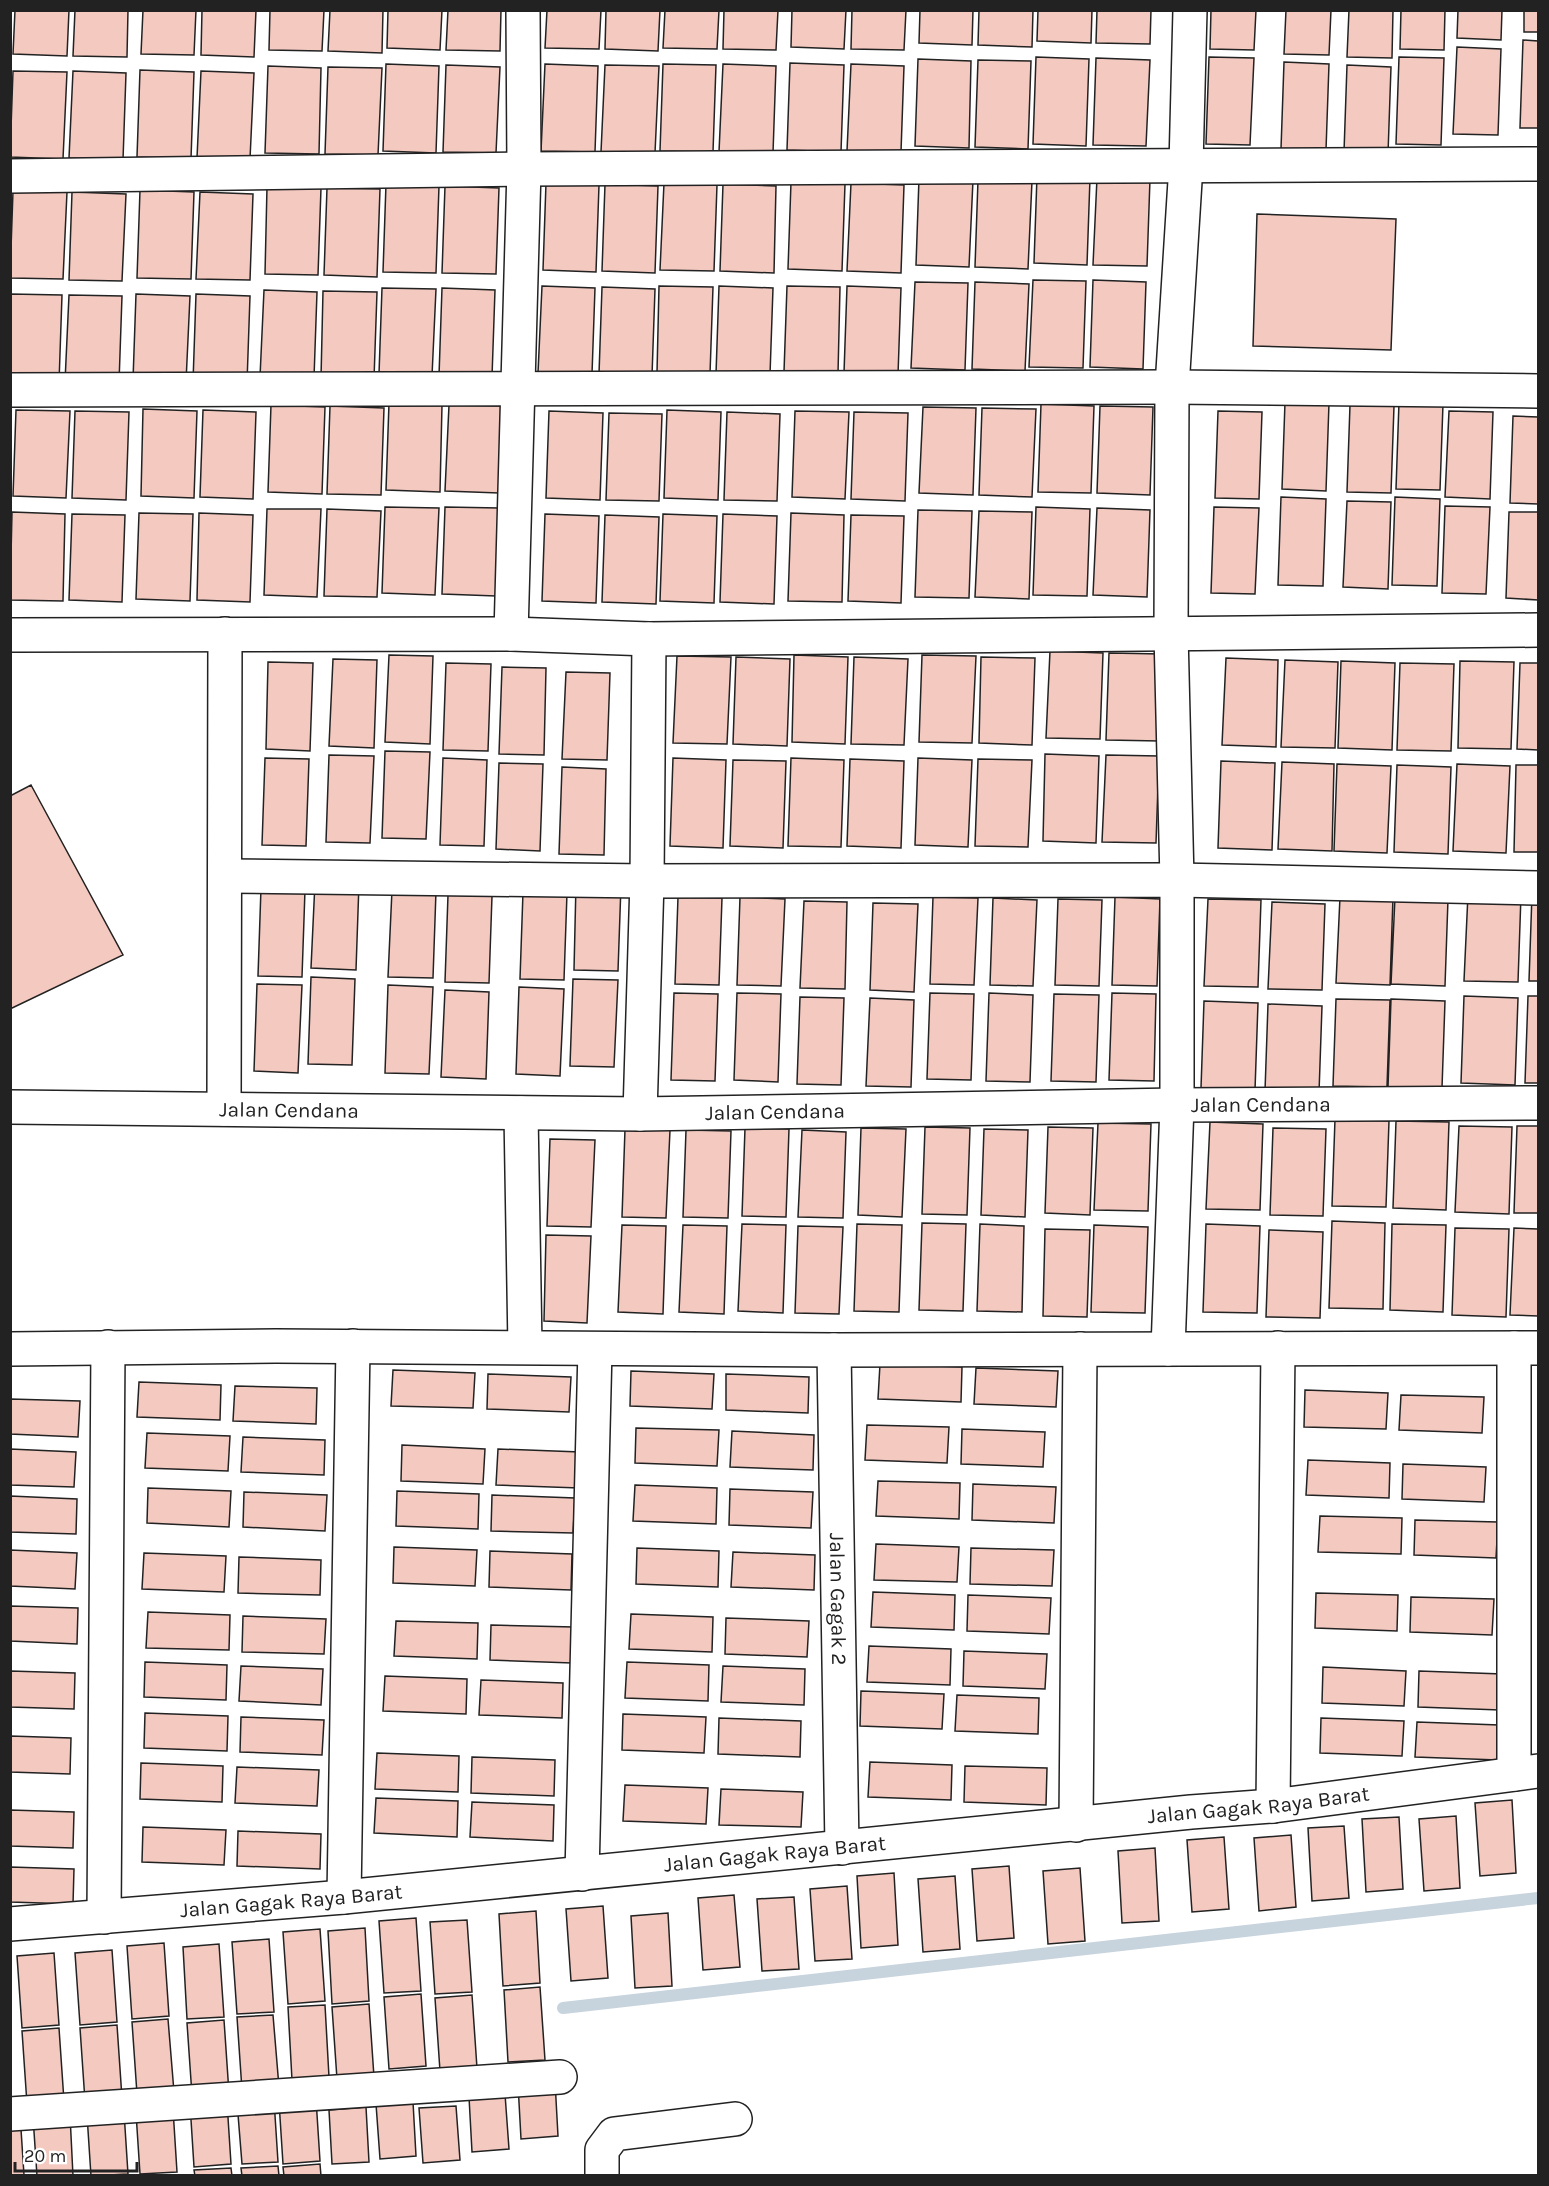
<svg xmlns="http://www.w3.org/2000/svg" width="1549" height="2186" viewBox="0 0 1549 2186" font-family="Karla,sans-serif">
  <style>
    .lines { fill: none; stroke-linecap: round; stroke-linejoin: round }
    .stream { stroke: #c7d3dd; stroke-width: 12 }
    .building { fill: #f3c9c0; stroke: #222; stroke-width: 1.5 }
    .street-casing { stroke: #222; stroke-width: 36 }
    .street { stroke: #fff; stroke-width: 33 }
    .labels { text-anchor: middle; stroke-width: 4.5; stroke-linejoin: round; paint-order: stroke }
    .street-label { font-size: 21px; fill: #222; stroke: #fff }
  </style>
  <rect width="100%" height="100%" fill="#fff"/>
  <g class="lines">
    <path class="stream" d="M563,2008L1538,1898"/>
  </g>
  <path class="building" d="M15,10H69L67,56L13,54Z
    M75,10H128L127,57L73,56Z
    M143,10H196L194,55L141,54Z
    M202,10H256L254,57L201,55Z
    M270,10H324L322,51L269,50Z
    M330,10H383L382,53L328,51Z
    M388,10H442L440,50L387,48Z
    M448,10H501L500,51L446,50Z
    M547,10H601L599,49L545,48Z
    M606,10H660L658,51L605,49Z
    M665,10H719L717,49L663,48Z
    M724,10H778L776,50L723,49Z
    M792,10H846L844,49L791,47Z
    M852,10H906L904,50L851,49Z
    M920,10H973L972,45L919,43Z
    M979,10H1033L1032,47L978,45Z
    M1038,10H1092L1091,43L1037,41Z
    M1097,10H1151L1150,44L1096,43Z
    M1211,10H1256L1254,50L1210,49Z
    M1286,10H1331L1329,55L1284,54Z
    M1349,10H1393L1392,58L1347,57Z
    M1401,10H1445L1444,50L1400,49Z
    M1458,10H1502L1501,40L1457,38Z
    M1524,10H1538V32H1524Z
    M1523,40L1538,41V128H1520Z
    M1457,47L1501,49L1498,135L1453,134Z
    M1036,57L1089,59L1086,146L1033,144Z
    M1209,57L1254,58L1250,145L1206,144Z
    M1399,57L1444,58L1441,145L1396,144Z
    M1096,58L1150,60L1146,146L1093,145Z
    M918,59L971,61L969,148L915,146Z
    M978,60L1031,61L1028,149L975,147Z
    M1284,62L1329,64L1326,150L1281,149Z
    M790,63L844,65L841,152L787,150Z
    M386,64L439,66L436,153L383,151Z
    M545,64L598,66L595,152L541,151Z
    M663,64L716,65L713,152L660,151Z
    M723,64L776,66L773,153L719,152Z
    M851,64L904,66L901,152L847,151Z
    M446,65L500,67L496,153L443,152Z
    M605,65L659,66L655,153L601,152Z
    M1347,65L1391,67L1388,154L1344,152Z
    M268,66L321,68L319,154L265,153Z
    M328,67L382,68L378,155L325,154Z
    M140,70L194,72L191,159L137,157Z
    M13,71L67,72L63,159L10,157Z
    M73,71L126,73L123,160L69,158Z
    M201,71L254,73L250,159L197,158Z
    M1037,176L1090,178L1087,265L1034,263Z
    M919,178L973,180L969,267L916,265Z
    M1097,178L1150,179L1147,266L1093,265Z
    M978,180L1032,181L1028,269L975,267Z
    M791,182L845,184L842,271L788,269Z
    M546,183L599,185L596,272L543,270Z
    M664,183L717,185L714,271L660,270Z
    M851,183L904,185L901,273L847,271Z
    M386,184L439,186L436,273L383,272Z
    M605,184L658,186L655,273L602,271Z
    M723,184L776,186L774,273L720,271Z
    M445,186L499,188L496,274L442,273Z
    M267,187L321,188L318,275L265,274Z
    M327,188L380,189L377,277L324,275Z
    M140,190L194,192L191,279L137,278Z
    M13,191L67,192L63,279L10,278Z
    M72,192L126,194L122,281L69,280Z
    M200,192L253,194L250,280L196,279Z
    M1257,214L1396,219L1391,350L1253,346Z
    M1033,280L1086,281L1083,368L1029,367Z
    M1093,280L1146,282L1143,369L1090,367Z
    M915,282L968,283L965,370L911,368Z
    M975,282L1029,284L1025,371L972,369Z
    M542,286L595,288L592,374L538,373Z
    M659,286L713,287L710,374L657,373Z
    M719,286L773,288L770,375L716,374Z
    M787,286L840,287L838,374L784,372Z
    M847,286L901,288L898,375L844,373Z
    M602,287L655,289L652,376L599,374Z
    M382,288L436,289L432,376L379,374Z
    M442,288L495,290L492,377L439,376Z
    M264,290L317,292L314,378L260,377Z
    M323,291L377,292L374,379L321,378Z
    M10,294L62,295L59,383L10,381Z
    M136,294L190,296L186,382L133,380Z
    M196,294L250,296L247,383L193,382Z
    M69,295L122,296L119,383L65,382Z
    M1285,402L1329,403L1326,491L1282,489Z
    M1399,402L1443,404L1440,490L1396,489Z
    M389,403L442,405L440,492L386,490Z
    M1041,404L1094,406L1091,493L1038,492Z
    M271,405L325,407L322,494L268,492Z
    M449,405L502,406L499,493L445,491Z
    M1350,405L1394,406L1391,493L1347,492Z
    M330,406L384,408L381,495L327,494Z
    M1100,406L1153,407L1150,495L1097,493Z
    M923,407L976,408L973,495L919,493Z
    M982,408L1036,409L1032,497L979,495Z
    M143,409L197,411L194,498L141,496Z
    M16,410L70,411L66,498L13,496Z
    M203,410L256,412L253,499L200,497Z
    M667,410L721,412L718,500L664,498Z
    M75,411L129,412L126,500L72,498Z
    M549,411L603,413L600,500L546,498Z
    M795,411L849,412L845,499L792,497Z
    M1218,411L1262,412L1259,499L1215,498Z
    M1449,411L1493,412L1490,499L1445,497Z
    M727,412L780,414L777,501L724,500Z
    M854,412L908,413L905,501L851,499Z
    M609,413L662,414L659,501L606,500Z
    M1513,416L1538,417V504L1510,503Z
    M1281,497L1326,499L1323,586L1278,585Z
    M1395,497L1440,499L1437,586L1392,585Z
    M1347,501L1391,502L1388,589L1343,587Z
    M1445,506L1490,507L1486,594L1442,593Z
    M385,507L439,508L435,595L382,593Z
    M445,507L499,508L496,596L442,594Z
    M1036,507L1090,509L1087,596L1033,595Z
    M1214,507L1259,508L1255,594L1211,593Z
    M1097,508L1150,510L1147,597L1093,595Z
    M267,509H321L317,597L264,595Z
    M327,509L381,511L377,597L324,596Z
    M918,510L972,511L969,598L915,597Z
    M979,511L1032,512L1029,599L975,597Z
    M12,512L65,514L63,601L10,600Z
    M1509,512H1538V600L1506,598Z
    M139,513L193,514L190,601L136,599Z
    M199,513L253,515L250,602L197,600Z
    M791,513L844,515L842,602L788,601Z
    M72,514L125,515L122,602L69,600Z
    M545,514L599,516L596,603L542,601Z
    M663,514L717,516L714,603L660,601Z
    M723,514L777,516L774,604L720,602Z
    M605,515L659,517L656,604L602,602Z
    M851,515L904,516L901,603L848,601Z
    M1050,651L1103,653L1100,739L1046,738Z
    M1109,653L1162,654L1160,741L1106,740Z
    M389,655L433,656L430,744L385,742Z
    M794,655L848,657L845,744L792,742Z
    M922,655L976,656L972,743L919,742Z
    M677,656L731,657L727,744L673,743Z
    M736,657L790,659L787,746L733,744Z
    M854,657L908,659L904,745L851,744Z
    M981,657L1035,658L1032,745L979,743Z
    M1226,658L1278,660L1276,747L1222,745Z
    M333,659L377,660L374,748L329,746Z
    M1285,660L1338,662L1335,748L1281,747Z
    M1341,661L1395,663L1392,750L1338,748Z
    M1460,661L1514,662L1511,749L1458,748Z
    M268,662L313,663L310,751L266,749Z
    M446,663L491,664L488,751L443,750Z
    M1400,663L1454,664L1451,751L1397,750Z
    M1520,663H1538V750L1517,749Z
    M502,667L546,668L544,755L499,754Z
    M566,672L610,673L607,760L562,759Z
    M385,751L430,752L426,839L382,838Z
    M1045,754L1099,756L1096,843L1043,841Z
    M329,755L374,756L370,843L326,842Z
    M1106,755L1159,756L1156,843L1102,842Z
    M265,758L309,759L306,846L262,845Z
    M443,758L487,760L484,846L440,845Z
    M673,758L726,760L723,848L670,846Z
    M791,758L844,760L841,847L788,846Z
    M918,758L972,760L968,847L915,845Z
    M850,759L904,761L901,848L847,846Z
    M978,759L1032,760L1028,847L975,846Z
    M733,760L786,761L783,848L730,846Z
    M1221,761L1275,763L1272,850L1218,848Z
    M1282,762L1334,764L1332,851L1278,849Z
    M499,763L543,764L540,851L496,849Z
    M1337,764L1391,766L1387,853L1334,851Z
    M1457,764L1510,766L1506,853L1453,851Z
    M1397,765L1451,767L1448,854L1394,852Z
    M1516,765H1538V852H1514Z
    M562,767L606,769L604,855L559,854Z
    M31,785L123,955L10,1009V796Z
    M315,882L359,883L356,970L311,968Z
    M576,884L621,885L618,971L574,970Z
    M261,888L305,890L302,977L258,976Z
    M392,890L436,891L433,978L388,977Z
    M523,892L567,893L564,980L520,979Z
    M1468,894L1521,895L1518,982L1464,981Z
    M1532,894H1538V981H1529Z
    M448,895L492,896L489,983L445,982Z
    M678,897L722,898L719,985L675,984Z
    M740,897L785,899L781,986L737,985Z
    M933,897L978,898L974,985L930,984Z
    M1115,897L1160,899L1157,986L1112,985Z
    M1340,897H1393L1390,985L1336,983Z
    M1395,897L1448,899L1445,986L1391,984Z
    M993,898L1037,900L1033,986L990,985Z
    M1058,899L1102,900L1099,986L1055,985Z
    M1208,899L1261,900L1258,987L1204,986Z
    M804,901L847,902L845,989L800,988Z
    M1272,902L1325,904L1322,990L1268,989Z
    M873,903L918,904L914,992L870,990Z
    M311,977L355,979L352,1065L308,1064Z
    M573,979L618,980L614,1067L570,1066Z
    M257,984L302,985L298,1073L254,1071Z
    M388,985L433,987L429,1074L385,1073Z
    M519,987L564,989L560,1076L516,1074Z
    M445,990L489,992L486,1079L441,1077Z
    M674,993L718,994L715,1081L671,1080Z
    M737,993L781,994L778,1082L734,1080Z
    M930,993L974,994L971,1080L927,1079Z
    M989,993L1033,995L1030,1082L986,1081Z
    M1112,993L1156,994L1154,1081L1109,1080Z
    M1054,994L1099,995L1096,1082L1051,1081Z
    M1464,996L1518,998L1515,1085L1461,1083Z
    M1528,996H1538V1083H1525Z
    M800,997L844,998L841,1085L797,1084Z
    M870,998L914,1000L911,1087L866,1086Z
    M1336,999L1390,1000L1387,1087L1333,1086Z
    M1391,999L1445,1001L1442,1088L1388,1087Z
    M1204,1001L1258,1003L1255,1090L1201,1088Z
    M1268,1004L1322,1006L1319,1093L1265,1091Z
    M1335,1119L1389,1121L1386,1207L1332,1206Z
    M1396,1121L1449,1122L1446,1210L1393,1208Z
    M1210,1122L1263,1124L1260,1210L1206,1209Z
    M1098,1123L1151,1124L1148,1211L1094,1210Z
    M1459,1126L1512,1127L1509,1214L1455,1212Z
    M1517,1126H1538V1213H1514Z
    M925,1127L970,1128L967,1215L922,1214Z
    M1048,1127L1093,1128L1090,1215L1045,1213Z
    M745,1128L789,1129L786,1217L742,1216Z
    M861,1128L906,1129L902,1217L858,1215Z
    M1273,1128L1326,1129L1323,1216L1270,1215Z
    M625,1129L670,1130L666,1218L622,1217Z
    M984,1129L1028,1130L1025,1217L981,1215Z
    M686,1130L731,1131L728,1218L683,1217Z
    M802,1130L846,1132L843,1218L798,1217Z
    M550,1139L595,1140L591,1227L547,1226Z
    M1332,1221L1385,1223L1383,1309L1329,1308Z
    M922,1223L966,1224L963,1311L919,1310Z
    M742,1224L786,1225L783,1313L738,1311Z
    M857,1224L902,1225L899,1312L854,1311Z
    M980,1224L1024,1226L1022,1312L977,1311Z
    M1206,1224L1260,1226L1257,1313L1203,1312Z
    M1392,1224L1446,1225L1443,1312L1390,1310Z
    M622,1225L666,1226L663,1314L618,1312Z
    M683,1225L727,1226L724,1314L679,1312Z
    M1094,1225L1148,1227L1145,1313L1091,1312Z
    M798,1226L843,1227L839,1314L795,1313Z
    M1455,1228L1509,1229L1506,1317L1452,1315Z
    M1514,1228L1538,1229V1316L1510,1315Z
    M1045,1229L1090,1230L1087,1317L1043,1316Z
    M1269,1230L1323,1232L1320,1318L1266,1317Z
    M546,1235L591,1236L587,1323L544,1321Z
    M880,1364L962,1367L961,1402L878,1399Z
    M976,1368L1058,1371L1056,1407L974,1404Z
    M393,1370L475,1373L473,1408L391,1406Z
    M631,1371L714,1374L712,1409L630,1406Z
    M488,1374L571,1377L569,1412L487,1409Z
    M726,1374L809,1377L808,1413L726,1410Z
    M139,1382L221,1385L220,1420L137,1417Z
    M235,1386L317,1388L316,1424L233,1421Z
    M1305,1390L1388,1393L1386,1429L1304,1427Z
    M1401,1395L1484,1397L1482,1433L1399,1430Z
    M10,1399L80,1401L78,1437L10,1434Z
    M867,1425L949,1427L947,1463L865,1460Z
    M636,1428L719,1430L717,1466L635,1463Z
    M962,1429L1045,1432L1043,1467L961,1464Z
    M732,1431L814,1435L813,1470L730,1467Z
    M147,1433L230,1436L228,1471L145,1468Z
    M243,1437L325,1440L324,1475L241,1472Z
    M402,1445L485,1449L483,1484L401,1481Z
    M10,1449L76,1452L74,1487L10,1485Z
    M498,1449L580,1452L579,1488L496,1485Z
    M1308,1460L1390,1463L1389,1498L1306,1495Z
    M1403,1464L1486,1467L1484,1502L1402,1499Z
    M878,1481L960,1483L959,1519L876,1516Z
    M973,1484L1056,1487L1054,1523L972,1520Z
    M635,1485L717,1488L716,1524L633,1521Z
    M148,1488L231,1491L229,1527L147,1523Z
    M730,1489L813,1492L811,1528L729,1525Z
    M397,1491L479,1494L478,1529L396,1526Z
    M244,1492L327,1495L325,1531L243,1527Z
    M492,1495L575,1498L573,1533L491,1531Z
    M10,1496L77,1499L76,1534L10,1532Z
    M1320,1516L1402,1518L1401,1554L1318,1552Z
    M1415,1520L1498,1522L1496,1558L1414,1555Z
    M876,1544L959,1547L957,1582L874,1580Z
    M394,1547L477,1550L475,1586L393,1583Z
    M637,1548L719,1551L718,1587L636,1584Z
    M971,1548L1054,1550L1052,1586L970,1584Z
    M10,1550L77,1553L75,1589L10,1586Z
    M490,1551L572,1554L571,1590L489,1587Z
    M733,1552L815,1555L814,1590L731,1587Z
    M144,1553L226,1556L224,1592L142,1589Z
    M239,1557L321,1560L320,1595L238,1593Z
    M873,1592L955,1595L954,1630L871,1627Z
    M1316,1593L1398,1595L1397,1631L1315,1628Z
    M968,1595L1051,1598L1049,1634L967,1631Z
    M1411,1597L1494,1599L1492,1635L1410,1632Z
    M10,1606L78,1608L77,1644L10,1641Z
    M148,1612L230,1615L229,1650L146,1648Z
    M631,1614L713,1617L712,1652L629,1649Z
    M243,1616L326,1619L324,1654L242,1652Z
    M726,1618L809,1621L807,1657L725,1654Z
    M396,1621L478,1623L477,1659L394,1656Z
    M491,1625L574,1627L572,1663L490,1660Z
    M869,1646L951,1649L950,1685L867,1682Z
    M964,1651L1047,1654L1045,1689L963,1686Z
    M145,1662L227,1665L226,1700L144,1697Z
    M627,1662L709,1665L708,1701L625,1698Z
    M241,1666L323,1669L321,1705L239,1701Z
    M723,1666L805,1669L804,1705L721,1702Z
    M1323,1667L1406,1671L1404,1706L1322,1703Z
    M10,1671L75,1673L74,1709L10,1707Z
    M1419,1671L1502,1674L1500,1710L1418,1707Z
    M385,1676L467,1679L466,1714L383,1711Z
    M481,1680L563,1683L562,1718L479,1715Z
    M861,1691L944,1694L942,1729L860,1726Z
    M957,1695L1039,1698L1038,1734L955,1731Z
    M145,1713L228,1716L227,1751L144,1748Z
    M623,1714L706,1717L704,1753L622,1750Z
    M241,1717L324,1720L322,1755L240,1752Z
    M719,1718L801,1721L800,1757L718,1754Z
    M1321,1718L1404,1721L1402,1756L1320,1753Z
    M1417,1722L1499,1725L1498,1760L1415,1757Z
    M10,1736L71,1738L70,1774L10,1772Z
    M377,1753L459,1756L458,1792L375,1789Z
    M472,1757L555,1760L554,1796L471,1793Z
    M870,1762L952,1765L951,1800L868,1797Z
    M141,1763L223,1766L222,1802L140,1799Z
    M965,1766L1047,1768L1046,1805L964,1802Z
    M237,1767L319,1770L317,1806L235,1803Z
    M625,1785L708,1788L706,1824L623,1821Z
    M721,1789L803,1792L801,1827L719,1825Z
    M376,1798L458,1801L457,1837L374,1833Z
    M1512,1800L1516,1873L1480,1876L1475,1803Z
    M472,1802L554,1805L553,1841L470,1837Z
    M10,1810L74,1812L73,1848L10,1846Z
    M1456,1816L1460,1888L1424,1891L1419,1819Z
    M1399,1817L1403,1889L1366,1892L1362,1819Z
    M1344,1826L1349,1898L1312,1901L1308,1828Z
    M143,1827L226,1830L224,1865L142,1862Z
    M238,1831L321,1834L320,1869L237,1866Z
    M1291,1835L1296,1907L1259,1911L1254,1838Z
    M1224,1837L1229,1909L1192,1912L1187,1840Z
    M1155,1848L1159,1921L1122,1923L1118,1851Z
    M1009,1866L1014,1938L977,1941L972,1869Z
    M10,1867L74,1869L73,1904L10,1902Z
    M1080,1868L1085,1941L1048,1944L1043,1871Z
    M894,1873L898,1945L861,1948L857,1876Z
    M955,1876L960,1949L923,1952L918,1879Z
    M847,1886L852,1959L815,1961L810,1889Z
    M734,1895L740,1967L703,1970L698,1898Z
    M794,1897L799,1969L762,1971L757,1899Z
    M603,1906L608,1978L571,1981L566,1909Z
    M536,1911L540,1983L503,1986L499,1914Z
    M668,1913L672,1986L635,1988L631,1916Z
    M416,1918L421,1991L384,1993L379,1921Z
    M467,1920L472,1992L435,1994L430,1922Z
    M365,1928L369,2001L332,2004L328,1931Z
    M320,1929L325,2001L288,2004L283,1932Z
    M269,1939L274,2012L237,2014L232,1942Z
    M164,1943L169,2016L132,2019L127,1946Z
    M219,1944L224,2017L187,2019L183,1947Z
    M112,1950L117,2022L80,2025L75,1953Z
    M54,1953L59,2025L22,2028L17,1956Z
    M540,1987L545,2060L508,2062L504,1990Z
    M421,1994L426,2066L389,2069L384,1997Z
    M472,1995L477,2068L440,2071L435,1998Z
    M369,2004L374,2077L337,2079L332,2007Z
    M325,2005L329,2077L292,2080L288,2007Z
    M273,2015L279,2087L242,2090L237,2017Z
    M168,2019L174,2092L137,2094L132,2022Z
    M224,2020L229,2093L192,2095L187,2023Z
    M117,2025L122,2098L85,2101L80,2028Z
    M59,2028L64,2101L27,2104L22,2031Z
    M555,2081L558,2136L521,2139L518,2084Z
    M505,2094L509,2149L472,2152L469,2097Z
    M316,2099L320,2161L283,2164L279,2102Z
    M274,2100L278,2162L242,2164L237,2102Z
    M227,2102L231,2164L194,2167L190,2104Z
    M413,2102L416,2156L380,2159L376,2104Z
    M456,2106L460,2160L423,2163L419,2108Z
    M366,2107L369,2162L332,2164L329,2110Z
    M173,2109L177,2172L140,2174L136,2113Z
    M124,2112L128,2174L91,2176L87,2115Z
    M10,2114H20L24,2175L10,2176Z
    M70,2115L73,2176H37L33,2117Z
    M320,2164L321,2176H284L283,2167Z
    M278,2166L279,2176H242L241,2168Z
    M231,2168L232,2176H195L194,2170Z"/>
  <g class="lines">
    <defs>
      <g id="street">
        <path d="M10,176L524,169L1538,164"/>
        <path d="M10,390L1172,387L1538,391"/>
        <path d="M511,634L524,169L523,10"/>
        <path d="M10,635L511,634L649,639L1538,630"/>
        <path d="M225,876L647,881L1177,880L1538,888"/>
        <path id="s1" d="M10,1107L640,1114L1177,1105L1538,1103"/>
        <path d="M224,1109L225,634"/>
        <path d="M521,1113L525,1347"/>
        <path d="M640,1114L647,881L649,639"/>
        <path d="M1514,1348V1774"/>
        <path d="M10,1349L276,1346L834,1350L1538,1348"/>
        <path d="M1168,1349L1177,1105V880L1171,633L1172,387L1186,165L1190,10"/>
        <path id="s2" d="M834,1350L842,1848"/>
        <path d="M1273,1806L1278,1348"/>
        <path d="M1076,1825L1080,1349"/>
        <path d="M582,1874L595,1349"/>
        <path d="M344,1897L353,1346"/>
        <path d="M104,1917L108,1347"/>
        <path id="s3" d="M10,1924L344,1897L1191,1812L1273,1806L1538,1771"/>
        <path d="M10,2114L560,2077"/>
        <path d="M602,2176V2150L614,2134L735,2119"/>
      </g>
    </defs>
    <use href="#street" class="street-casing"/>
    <use href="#street" class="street"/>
  </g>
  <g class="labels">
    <g class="street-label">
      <text dy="7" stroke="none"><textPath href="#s1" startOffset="1251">Jalan Cendana</textPath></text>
      <text dy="7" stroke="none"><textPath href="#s1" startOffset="279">Jalan Cendana</textPath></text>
      <text dy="7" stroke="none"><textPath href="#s1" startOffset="765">Jalan Cendana</textPath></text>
      <text dy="7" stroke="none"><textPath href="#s2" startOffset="249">Jalan Gagak 2</textPath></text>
      <text dy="7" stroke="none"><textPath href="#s3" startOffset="1254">Jalan Gagak Raya Barat</textPath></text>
      <text dy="7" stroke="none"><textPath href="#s3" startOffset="768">Jalan Gagak Raya Barat</textPath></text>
      <text dy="7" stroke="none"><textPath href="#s3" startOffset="282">Jalan Gagak Raya Barat</textPath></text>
    </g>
  </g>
  <rect width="1549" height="2186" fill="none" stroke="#222222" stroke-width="24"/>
  <path d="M15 2162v9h122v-9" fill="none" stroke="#222222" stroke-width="3"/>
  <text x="24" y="2162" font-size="18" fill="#222222" stroke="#ffffff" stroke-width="4.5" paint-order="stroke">20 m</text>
</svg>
